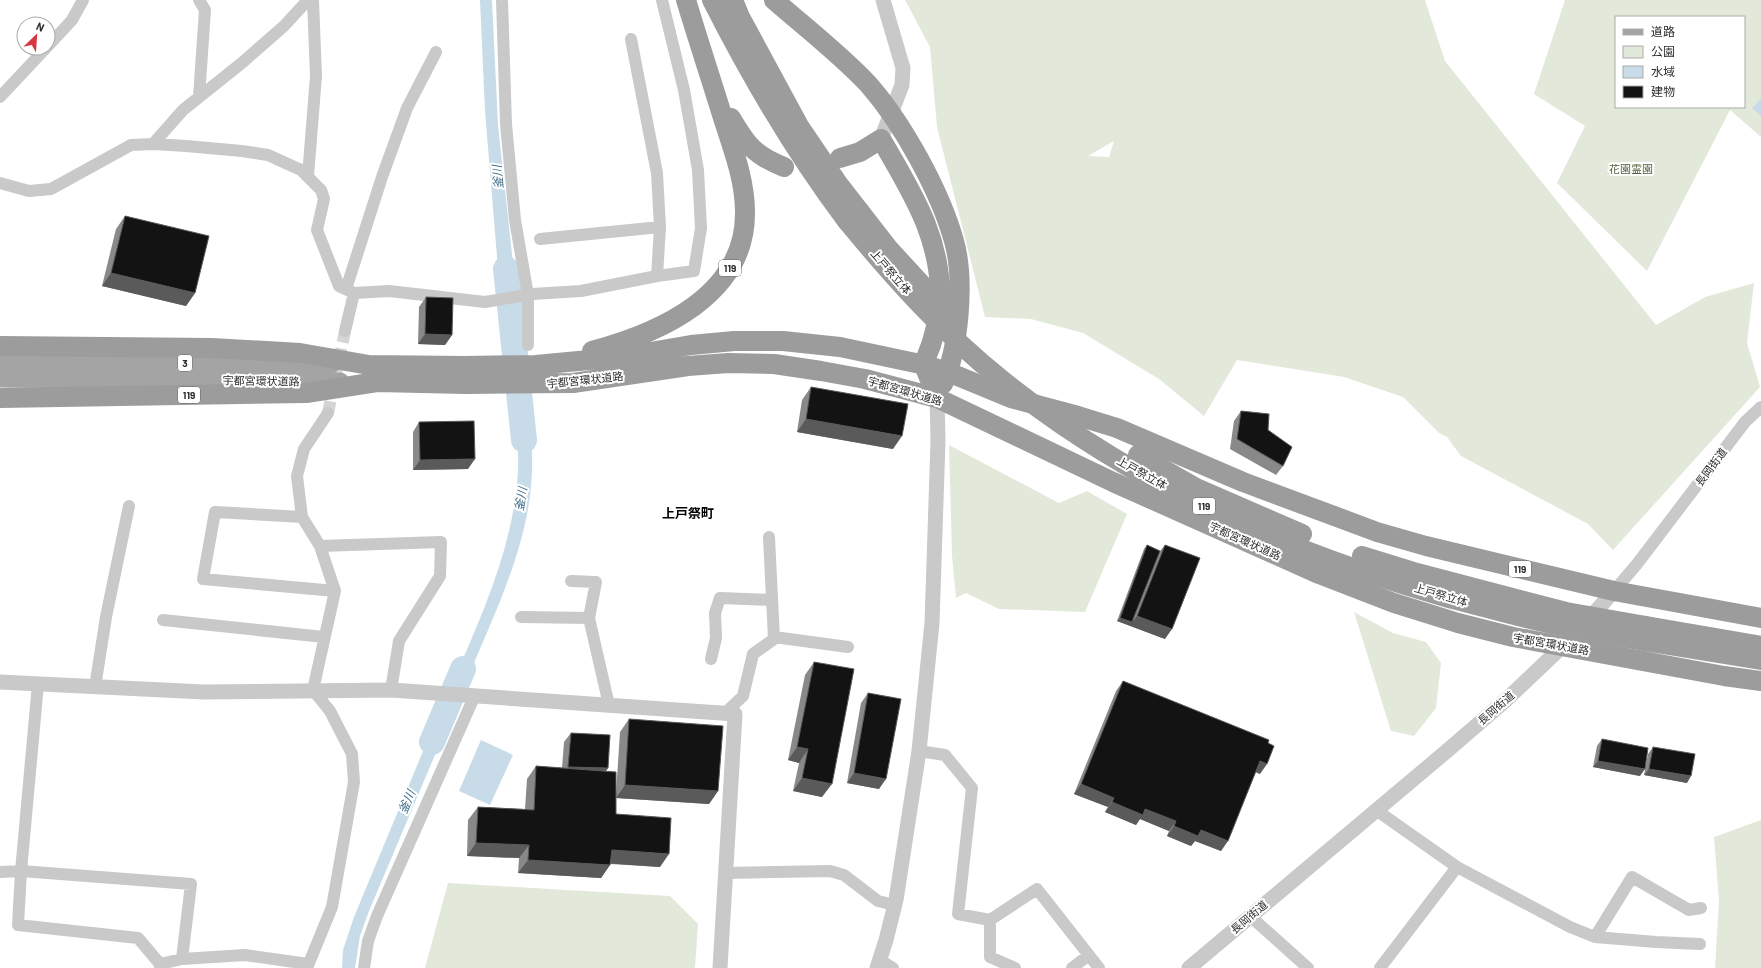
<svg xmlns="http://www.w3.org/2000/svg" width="1761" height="968" viewBox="0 0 1761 968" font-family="Barlow,'Noto Sans JP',sans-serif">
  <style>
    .green { fill: #e3e9da; fill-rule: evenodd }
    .water { fill: #c7dce8 }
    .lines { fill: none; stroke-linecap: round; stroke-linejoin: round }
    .river { stroke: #c7dce8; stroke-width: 26 }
    .minor-tunnel { stroke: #d5d5d5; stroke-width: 12; stroke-dasharray: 12 6; stroke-linecap: butt }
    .minor { stroke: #c9c9c9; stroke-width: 12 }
    .tertiary { stroke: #c9c9c9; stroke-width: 15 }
    .primary { stroke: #a4a4a4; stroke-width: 19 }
    .trunk { stroke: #9c9c9c; stroke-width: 20 }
    .trunk-bridge { stroke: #9c9c9c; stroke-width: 20 }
    .wall { fill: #898989 }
    .shaded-wall { fill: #5a5a5a }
    .building { fill: #131313; stroke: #5a5a5a }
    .labels { text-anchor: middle; stroke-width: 4; stroke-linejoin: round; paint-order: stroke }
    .shield { fill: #fff; stroke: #6b6b6b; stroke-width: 1 }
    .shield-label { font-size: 10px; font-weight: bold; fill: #2c2c2c }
    .park-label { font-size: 11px; fill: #50653d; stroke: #fff }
    .street-label { font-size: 11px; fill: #2c2c2c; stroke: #fff }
    .water-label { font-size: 12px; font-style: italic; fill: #406e89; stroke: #fff }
    .quarter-label { font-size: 13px; font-weight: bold; fill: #000; stroke: #fff }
  </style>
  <rect width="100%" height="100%" fill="#fff"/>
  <path class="green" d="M905,0H1425L1445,61L1656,325L1705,297L1754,283L1747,343L1760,387L1613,550L1588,524L1461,456L1447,437L1439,433L1403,397L1344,377L1237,360L1204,416L1159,379L1083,333L1031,319L985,317L937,127L930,47ZM1114,141L1109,157L1088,156Z
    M1565,0H1761V137L1730,110L1647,271L1557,183L1585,126L1534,94ZM1616,17H1744V107H1616Z
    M949,445L1059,503L1087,491L1127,514L1085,612L999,609L966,593L956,598L952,556Z
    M1354,612L1393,633L1426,642L1441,663L1436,708L1414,736L1391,731Z
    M1761,820V968H1715L1719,901L1714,837Z
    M448,883L670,896L698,924L695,968H425Z"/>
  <path class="water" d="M480,0H492L498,125L516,291L500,293L485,111Z
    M1761,98V116L1752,108Z
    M517,304L522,348H504L501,306Z
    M513,405H528C530,427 533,449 532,472C529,548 492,618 464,687L451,686C479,622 510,555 517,484C520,457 517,431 513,405Z
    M441,708L454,710L369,911L360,936L355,968H342L343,950L354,917Z
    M481,740L513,755L490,805L459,791Z"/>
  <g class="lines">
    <path class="river" d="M506,269L524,440
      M432,742L463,669"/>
    <path class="minor-tunnel" d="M328,413L345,331"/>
    <path class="minor" d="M199,0L205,10L199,97
      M502,0L506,124L515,220L528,295V345
      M48,46L72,20L83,0
      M0,97L46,48
      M153,144L183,110L243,62L284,26L308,0
      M308,176L316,76L313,0
      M0,183L29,191L51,189L131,145L153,144L186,146L242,151L268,155L301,170L321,190L324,199L317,230L339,286L354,293L345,331
      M540,239L660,227
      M657,276L694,271L701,228L698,170L684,90L662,0
      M346,289L382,177L407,108L436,52
      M354,293L389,291L485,302L532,294L581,291L657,276L660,227L657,173L631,39
      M302,517L215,512L203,579L335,591
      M320,546L441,542L440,576L399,641L391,690
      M571,581L596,582L589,618L609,705
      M1614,591L1637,564L1745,422L1761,407
      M521,617L589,618
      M163,620L324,637
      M774,637L848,647
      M711,659L716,638L715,613L720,598L772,600
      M38,684L21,871L18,925L138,938L160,964
      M95,687L106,617L129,506
      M725,713L743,696L753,654L774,639L769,537
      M919,751L945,755L972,788L958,914L990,920L1037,889L1099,968
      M1376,810L1457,867L1570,927L1595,937L1656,942L1700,944
      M0,872L21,871L191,884L182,959
      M725,873L830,871L844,875L878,901L895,905
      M1250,916L1308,968
      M990,920V957L1015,968
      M1595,937L1632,877L1689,910L1701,908
      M880,960L893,968
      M160,968V964L182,959L245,955L308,964
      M307,968L332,907L354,782L352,754L330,711L313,690L335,591L320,546L302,517L297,476L304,449L328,413
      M364,968L368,941L377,916L475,695
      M1072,968L1089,955
      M1380,968L1457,867"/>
    <path class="tertiary" d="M881,139L902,85L903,68L883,0
      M1585,623L1614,591
      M0,682L204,692L391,690L735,714L720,968
      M877,968L886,940L896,900L919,751L932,623L938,441L937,398
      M1189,968L1448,750L1506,700L1568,641"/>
    <path class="primary" d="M0,361L331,364
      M0,378L340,382"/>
    <path class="trunk" d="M712,0C751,77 795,152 847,221
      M733,0L740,17L799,126L839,185L860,212
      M774,0C806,28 840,54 869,85C903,124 940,191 954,241C965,280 959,348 943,384
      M731,118C747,145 754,155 784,167
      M840,158L860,152L881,139C911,191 942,238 940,301C940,315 935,331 931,345C929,351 924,360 925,366C925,370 928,374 929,378
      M0,346L212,348L300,353L369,365L464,366L536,365L621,357L691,345L734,341H783L840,347L925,365L948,372L1011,398L1078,416L1117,428L1243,482L1377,532L1426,546L1614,591L1761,618
      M592,351C660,333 746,295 745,212C745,180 733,149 723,118C711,79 698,40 686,0
      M0,398L306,393L377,382L466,384L573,383L688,366L728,363L774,364L821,371L865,379L937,398L1113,482L1319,574L1394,603L1458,623L1513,637L1724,676L1761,681
      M1646,626L1761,646
      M1644,641L1761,660"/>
    <path class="trunk-bridge" d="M860,212L888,248L944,309
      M847,221C894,278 944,334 1002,380C1132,485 1289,553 1449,598C1485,607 1521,618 1557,625C1586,631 1615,636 1644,641
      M1138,455L1196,488L1302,534
      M1362,556L1417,573L1566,612L1646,626"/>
  </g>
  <path class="wall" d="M125,216L195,293L186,306L102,286L116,229Z
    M426,297L452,335L445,345L418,344L419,307Z
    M811,387L893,449L797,432L802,400Z
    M1241,411L1268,430L1283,466L1276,475L1230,449L1234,421Z
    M419,422L468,469L413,470V432Z
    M1147,545L1160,551L1165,545V639L1117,621L1144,549Z
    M814,662L822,797L793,791L799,763L788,760L805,675Z
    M1123,681L1268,743L1260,774L1256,772L1221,851L1195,841L1191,846L1167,836L1169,831L1140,819L1136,825L1105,812L1108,807L1074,794L1116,691Z
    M868,693L879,789L847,783L861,703Z
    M629,719L718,791L709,804L616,798V814L660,867L610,864V865L601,878L518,873L519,858L467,856L468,820L478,807L525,809L527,779L536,766L562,768L564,742L571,733L608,768L606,771L616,794L620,732Z
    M1602,739L1640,776L1593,767L1597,746Z
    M1653,747L1687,783L1644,775L1648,754Z"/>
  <path class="shaded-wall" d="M111,273L195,293L186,306L102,286Z
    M425,334L452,335L445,345L418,344Z
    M806,419L902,436L893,449L797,432Z
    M475,459L468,469L413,470L420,460Z
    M1137,616L1172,629L1165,639L1117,621L1120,618L1132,622Z
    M797,747L808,749L799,763L788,760Z
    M1260,761L1267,764L1260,774L1253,771Z
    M1598,761L1645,769L1640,776L1593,767Z
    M568,767L608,768L601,778L561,777Z
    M1649,769L1691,776L1687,783L1644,775Z
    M854,773L886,779L879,789L847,783Z
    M802,778L832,784L822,797L793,791Z
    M1081,784L1114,798L1108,807L1074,794Z
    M625,785L718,791L709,804L616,798Z
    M1112,802L1145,809L1176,821L1169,831L1140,819L1136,825L1105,812Z
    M1174,826L1201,830L1228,841L1221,851L1195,841L1191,846L1167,836Z
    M476,843L529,845L519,858L467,856Z
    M612,850L669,854L660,867L603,863Z
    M528,860L610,865L601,878L518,873Z"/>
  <path class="building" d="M125,216L209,236L195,293L111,273Z
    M426,297L453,298L452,335L425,334Z
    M811,387L908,404L902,436L806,419Z
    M1241,411L1269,414L1268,430L1292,447L1283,466L1237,439Z
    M474,421L475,459L420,460L419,422Z
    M1147,545L1160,551L1132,622L1120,618Z
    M1165,545L1200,558L1172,629L1137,616Z
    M814,662L854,669L832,784L802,778L808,749L797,747Z
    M1123,681L1269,740L1268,743L1274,746L1267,764L1260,761L1228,841L1201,830L1198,836L1174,826L1176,821L1145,809L1143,815L1112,802L1114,798L1081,784Z
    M868,693L901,699L886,779L854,773Z
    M629,719L723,726L718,791L625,785Z
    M571,733L610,735L608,768L568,767Z
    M1602,739L1648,748L1645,769L1598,761Z
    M1653,747L1695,754L1691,776L1649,769Z
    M536,766L616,772V814L671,818L669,854L612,850L610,865L528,860L529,845L476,843L478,807L534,810Z"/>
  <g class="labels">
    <g class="shield">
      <rect x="719" y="260" width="22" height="16" rx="3"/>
      <rect x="178" y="355" width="14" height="16" rx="3"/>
      <rect x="178" y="387" width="22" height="16" rx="3"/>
      <rect x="1193" y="498" width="22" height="16" rx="3"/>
      <rect x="1509" y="561" width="22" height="16" rx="3"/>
    </g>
    <g class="shield-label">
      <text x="730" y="272">119</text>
      <text x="185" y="367">3</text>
      <text x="189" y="399">119</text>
      <text x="1204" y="510">119</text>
      <text x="1520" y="573">119</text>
    </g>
    <g class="park-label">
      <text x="1631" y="173">花園霊園</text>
    </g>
    <g class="street-label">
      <text transform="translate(891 272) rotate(49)" y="4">上戸祭立体</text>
      <text transform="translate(585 380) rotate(-6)" y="4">宇都宮環状道路</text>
      <text transform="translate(261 381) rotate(1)" y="4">宇都宮環状道路</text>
      <text transform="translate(905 391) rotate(16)" y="4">宇都宮環状道路</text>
      <text transform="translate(1711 467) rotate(-53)" y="4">長岡街道</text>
      <text transform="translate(1142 473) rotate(29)" y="4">上戸祭立体</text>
      <text transform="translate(1245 541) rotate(24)" y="4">宇都宮環状道路</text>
      <text transform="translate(1441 595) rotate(16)" y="4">上戸祭立体</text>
      <text transform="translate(1551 644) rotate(10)" y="4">宇都宮環状道路</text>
      <text transform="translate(1496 708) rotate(-41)" y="4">長岡街道</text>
      <text transform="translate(1249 917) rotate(-40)" y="4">長岡街道</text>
    </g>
    <g class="water-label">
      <text transform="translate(498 177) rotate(-95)" y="4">釜川</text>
      <text transform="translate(521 499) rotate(-81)" y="4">釜川</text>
      <text transform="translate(407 802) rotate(-67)" y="4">釜川</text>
    </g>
    <g class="quarter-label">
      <text x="688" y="518">上戸祭町</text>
    </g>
  </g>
  <rect x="1615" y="16" width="130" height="92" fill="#ffffff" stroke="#ababab"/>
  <rect x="1623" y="29" width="20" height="6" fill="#a4a4a4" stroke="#ababab"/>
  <text x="1651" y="36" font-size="12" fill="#2c2c2c">道路</text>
  <rect x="1623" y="46" width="20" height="12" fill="#e3e9da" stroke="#ababab"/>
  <text x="1651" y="56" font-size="12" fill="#2c2c2c">公園</text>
  <rect x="1623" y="66" width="20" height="12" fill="#c7dce8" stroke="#ababab"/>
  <text x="1651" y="76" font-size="12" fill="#2c2c2c">水域</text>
  <rect x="1623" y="86" width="20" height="12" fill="#131313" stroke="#ababab"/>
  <text x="1651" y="96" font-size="12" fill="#2c2c2c">建物</text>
  <g transform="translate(36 36) rotate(25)"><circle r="19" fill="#ffffff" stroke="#ababab"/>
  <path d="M0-3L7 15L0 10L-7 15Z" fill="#da3746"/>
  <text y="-6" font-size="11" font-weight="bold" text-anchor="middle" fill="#2c2c2c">N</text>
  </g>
</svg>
